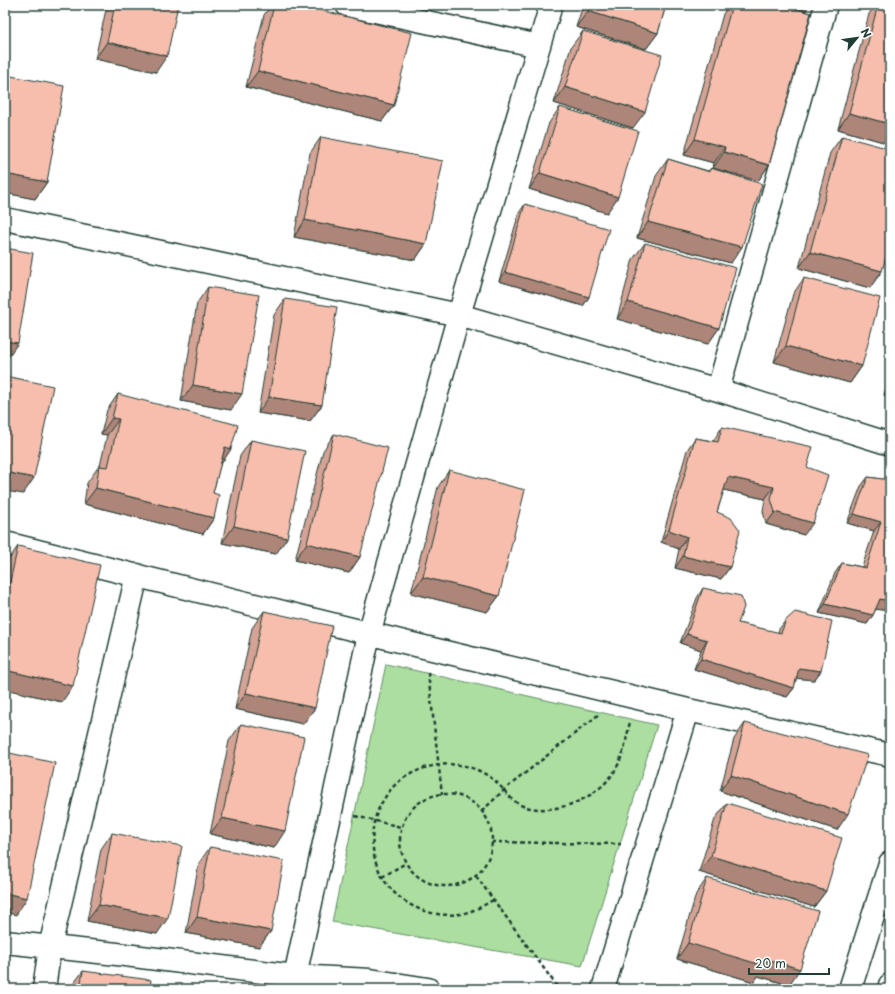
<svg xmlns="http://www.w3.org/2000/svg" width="895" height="994" viewBox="0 0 895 994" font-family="'Playpen Sans',sans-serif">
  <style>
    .green { fill: #abde9f; stroke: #658e6a }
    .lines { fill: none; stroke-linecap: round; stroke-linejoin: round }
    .minor-casing { stroke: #1f3d34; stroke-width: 25 }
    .major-casing { stroke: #1f3d34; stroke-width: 25 }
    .path { stroke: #1f3d34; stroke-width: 2.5; stroke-dasharray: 4 3; stroke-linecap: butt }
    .minor { stroke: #fff; stroke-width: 22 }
    .major { stroke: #fff; stroke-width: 22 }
    .wall { fill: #d4a395; stroke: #1f3d34 }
    .shaded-wall { fill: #ad8579; stroke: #1f3d34 }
    .building { fill: #f7bead; stroke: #1f3d34 }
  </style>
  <rect width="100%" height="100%" fill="#fff"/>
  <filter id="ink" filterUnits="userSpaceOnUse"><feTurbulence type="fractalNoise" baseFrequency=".025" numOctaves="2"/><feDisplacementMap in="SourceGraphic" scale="8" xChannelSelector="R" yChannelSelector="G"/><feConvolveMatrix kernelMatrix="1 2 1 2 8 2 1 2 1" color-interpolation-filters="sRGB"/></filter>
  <g filter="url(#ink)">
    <path class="green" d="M386,664L657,725L582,966L332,922Z"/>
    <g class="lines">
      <defs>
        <path id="minor" d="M347,5L539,46
          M5,219L459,315L718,390L890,444
          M718,390L826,5
          M5,543L424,647L688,710L890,755
          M5,942L117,954L295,976L370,980L428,989
          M295,976L331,811L369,634L459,315L551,5
          M44,989L50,947L137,575
          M603,989L688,710"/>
        <path id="major" d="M850,989L890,863
          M889,989L890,985"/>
      </defs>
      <use href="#minor" class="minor-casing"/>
      <use href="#major" class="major-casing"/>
      <path class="path" d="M428,673L442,794
        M400 840a46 46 0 1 1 92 0a46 46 0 1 1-92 0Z
        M482,811L504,790L598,715
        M355,816L401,827
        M492,842L621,844
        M476,876L559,989
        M382,877L406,863
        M493,900C483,906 472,912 460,914C420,920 382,894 374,855C371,839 372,823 379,808C384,798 391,787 401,780C429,760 466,758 494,780C504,788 510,801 523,806C555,817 601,798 617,767C624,753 627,737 630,721"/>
      <use href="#minor" class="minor"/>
      <use href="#major" class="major"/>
    </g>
    <path class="wall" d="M107,5H178L156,72L95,59Z
      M271,5H300L394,105L382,121L246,87L264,15Z
      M583,5H666L658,33L646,49L576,27Z
      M729,5H761L765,6L766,5H809L805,12L769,165L758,181L713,168L714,163L684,155L723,14Z
      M875,5H890V144L838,129L869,14Z
      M583,31L633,128L554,103L571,47Z
      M11,76L47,182L35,199L5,193V85Z
      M560,107L607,213L529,189L549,123Z
      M842,136L870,288L799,268L830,153Z
      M321,137L426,244L415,260L294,237L310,153Z
      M668,159L708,171L711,168L731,263L637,238L656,176Z
      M525,204L589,297L583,306L499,281L519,213Z
      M645,243L719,328L708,344L617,319L633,259Z
      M804,278L862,366L850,383L774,362L793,294Z
      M208,287L231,410L181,401L197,303Z
      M285,299L322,405L310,421L258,413L274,315Z
      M890,375V397L884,395Z
      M118,394L231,449L220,465L213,493L214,518L203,534L84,504L87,483L99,466H100L107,435L101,434L107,410Z
      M722,427L807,467L804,535L766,524L763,511L765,499L724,490L717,512L730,567L721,579L675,568L679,549L661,542L687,450L695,438L713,441Z
      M334,434L360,557L349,573L295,560L323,451Z
      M251,440L276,554L222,543L240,456Z
      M449,470L499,596L487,612L411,593L438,487Z
      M868,477L890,480V611L876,609L873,615L867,624L819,613L835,573L842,563L862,567L874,531L847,523L861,486Z
      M18,546L62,702L5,689V569L7,562Z
      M703,588L738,623L778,633L779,629L786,620L821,671L814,680L796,678L794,688L787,697L694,669L701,650L680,643L697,598Z
      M264,611L315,708L303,724L235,709L252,628Z
      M745,723L837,830L720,791L734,739Z
      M241,724L274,848L210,834L229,741Z
      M727,803L826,891L814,907L699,872L715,819Z
      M112,833L157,934L87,921L101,849Z
      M210,847L271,931L259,947L186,933L199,863Z
      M707,878L789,985L758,976L754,982L677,959L696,894Z
      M83,971L150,989H71V987Z"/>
    <path class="shaded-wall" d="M778,5H809L804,13Z
      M588,11L658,33L646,49L576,27Z
      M107,42L167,56L156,72L95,59Z
      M258,71L394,105L382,121L246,87Z
      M565,87L645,112L633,128L554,103Z
      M849,113L890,124V144L838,129Z
      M695,139L725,147L714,163L684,155Z
      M724,152L769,165L758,181L713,168Z
      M540,173L618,197L607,213L529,189Z
      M5,174L47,182L35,199L5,193Z
      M305,220L426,244L415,260L294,237Z
      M648,222L742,247L731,263L637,238Z
      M810,252L882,271L870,288L799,268Z
      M505,272L589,297L583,306L499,281Z
      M628,302L719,328L708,344L617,319Z
      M5,341L18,343L6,360H5Z
      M786,346L862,366L850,383L774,362Z
      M193,385L242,394L231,410L181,401Z
      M890,387V397L884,395Z
      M269,397L322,405L310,421L258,413Z
      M112,418L119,419L107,435L101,434Z
      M225,447L231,449L220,466Z
      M5,472L34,478L23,494L5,491Z
      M728,477L774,487L765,499L719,489Z
      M96,488L214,518L203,534L84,504Z
      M775,512L813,523L804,535L766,524Z
      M854,514L881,522L874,531L847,523Z
      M234,526L287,538L276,554L222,543Z
      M669,530L687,537L679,549L661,542Z
      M307,543L360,557L349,573L295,560Z
      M683,556L730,567L721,579L675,568Z
      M423,577L499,596L487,612L411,593Z
      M880,599L890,601V611L873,609Z
      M825,604L873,615L867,624L819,613Z
      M687,634L707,640L701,650L680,643Z
      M701,659L794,688L787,697L694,669Z
      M799,668L821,671L814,680L792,678Z
      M5,670L73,686L62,702L5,689Z
      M246,693L315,708L303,724L235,709Z
      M731,775L848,814L837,830L720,791Z
      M222,818L285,831L274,848L210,834Z
      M711,856L826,891L814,907L699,872Z
      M5,893L27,898L16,915L5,912Z
      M99,905L168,918L157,934L87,921Z
      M197,917L271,931L259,947L186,933Z
      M688,943L767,959L800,969L789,985L758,976L754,982L677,959Z"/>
    <path class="building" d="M115,5H178L167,56L107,42Z
      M274,5H300L412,33L394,105L258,71Z
      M589,5H666L658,33L588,11Z
      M732,5H761L767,7V5H782L811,13L769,165L724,152L725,147L695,139Z
      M878,5H890V124L849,113Z
      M583,31L662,55L645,112L565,87Z
      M11,76L64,86L47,182L5,174V108Z
      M560,107L638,131L618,197L540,173Z
      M842,136L890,149V242L882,271L810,252Z
      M321,137L443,161L426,244L305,220Z
      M668,159L710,172L711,168L762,184L742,247L648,222Z
      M525,204L609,229L589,297L505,272Z
      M645,243L736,268L719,328L628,302Z
      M5,248L33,253L18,343L5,341Z
      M804,278L880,298L862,366L786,346Z
      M208,287L259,295L242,394L193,385Z
      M285,299L337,307L322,405L269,397Z
      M5,376L53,386L34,478L5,472Z
      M118,394L238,425L231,449L225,447L213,493L219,495L214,518L96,488L99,466L108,467L119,419L112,418Z
      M722,427L813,447L807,467L828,475L813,523L775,512L771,499L774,487L728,477L717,512L731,518L740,530L730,567L683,556L687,537L669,530L695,438L718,442Z
      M334,434L388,448L360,557L307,543Z
      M251,440L305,451L287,538L234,526Z
      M449,470L525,490L499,596L423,577Z
      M868,477L890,480V601L880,599L873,615L825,604L842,563L866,568L881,522L854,514Z
      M18,546L100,565L73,686L5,670V604Z
      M703,588L741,596L744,607L738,623L781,633L786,620L795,612L832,621L821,671L799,668L794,688L701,659L707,640L687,634Z
      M264,611L332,626L315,708L246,693Z
      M745,723L868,755L848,814L731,775Z
      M241,724L304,737L285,831L222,818Z
      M5,752L55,763L27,898L5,893Z
      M727,803L842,838L826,891L711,856Z
      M112,833L182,846L168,918L99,905Z
      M210,847L284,861L271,931L197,917Z
      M707,878L818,911L800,969L767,959L765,966L688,943Z
      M83,971L151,980L150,989H80Z"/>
  </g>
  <rect width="895" height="994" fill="none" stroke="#fff" stroke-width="20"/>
  <rect x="10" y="10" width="875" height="974" fill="none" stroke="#1f3d34" stroke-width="1.5" filter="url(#ink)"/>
  <g transform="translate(857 38) rotate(61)" stroke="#ffffff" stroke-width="3" paint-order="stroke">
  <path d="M0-3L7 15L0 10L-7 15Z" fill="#1f3d34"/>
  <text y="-6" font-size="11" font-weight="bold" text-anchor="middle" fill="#1f3d34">N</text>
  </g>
  <path d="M749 968v6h80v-6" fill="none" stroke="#1f3d34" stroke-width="2"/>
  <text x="755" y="968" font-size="12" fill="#1f3d34" stroke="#ffffff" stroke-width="3" paint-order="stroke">20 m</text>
</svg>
